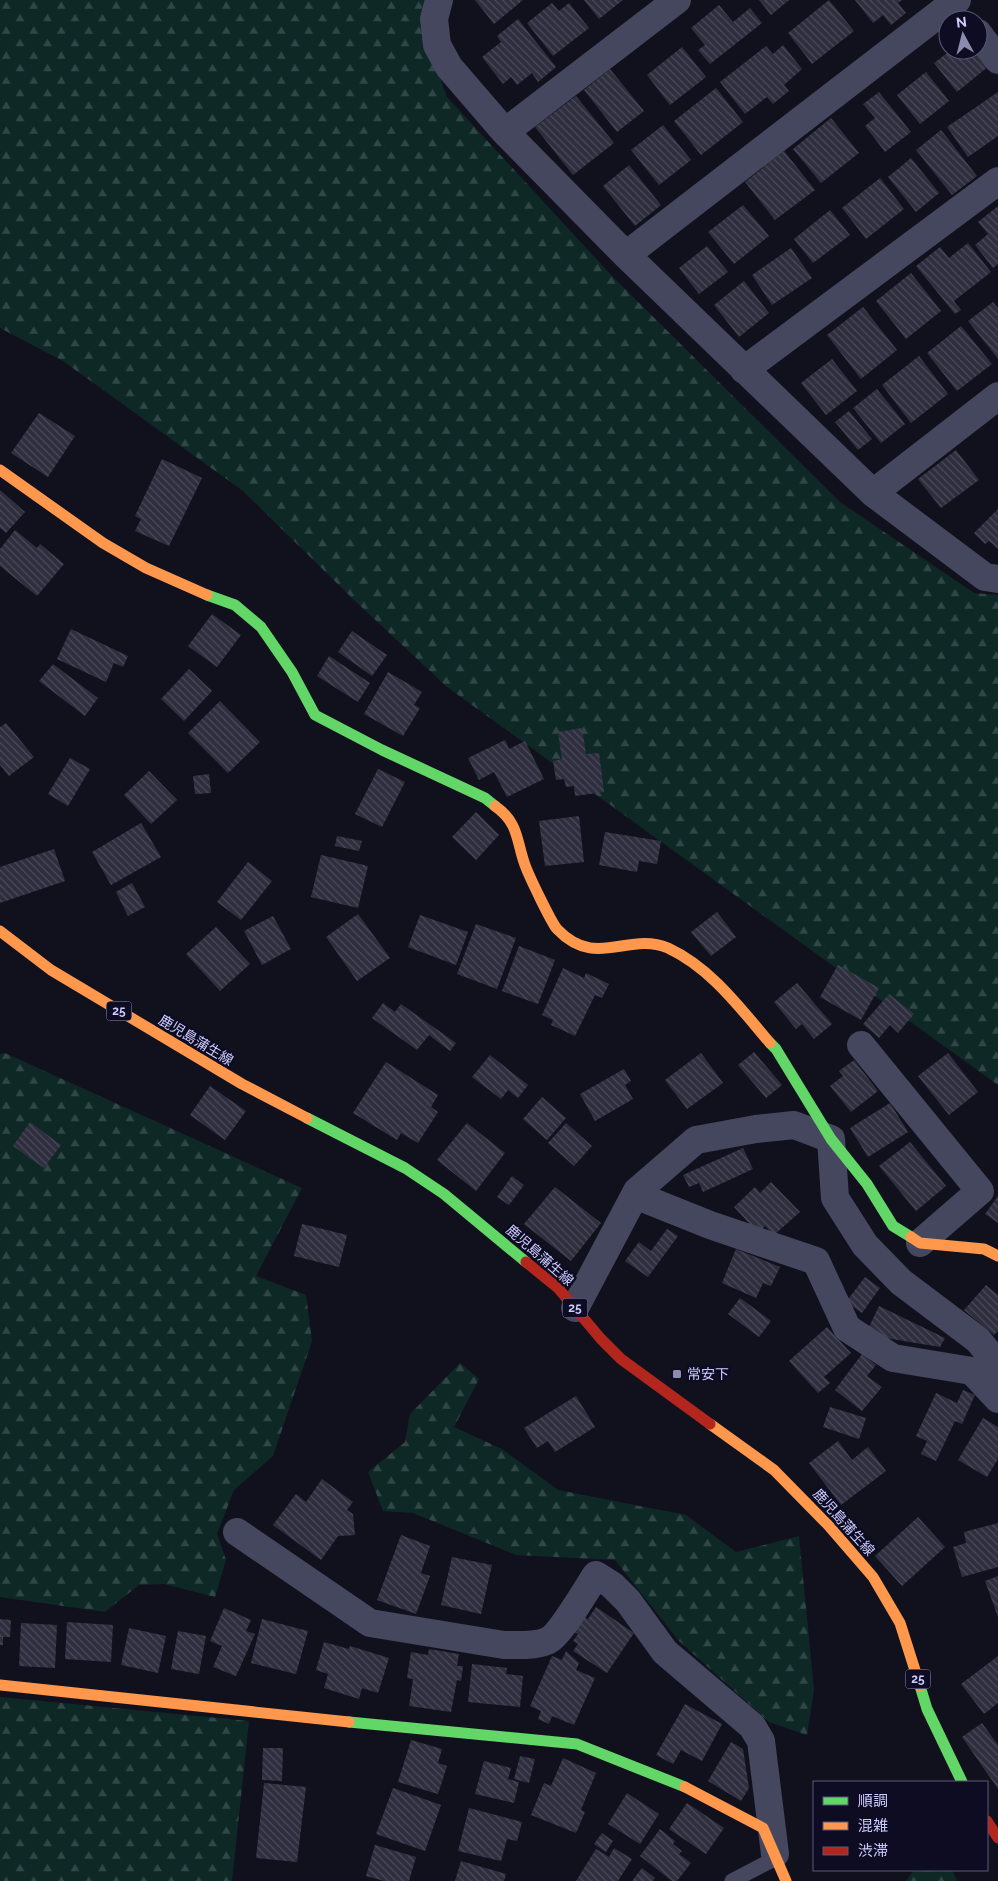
<svg xmlns="http://www.w3.org/2000/svg" width="998" height="1881" viewBox="0 0 998 1881" font-family="Raleway,'Noto Sans JP',sans-serif">
  <style>
    .forest { fill: url(#forest-firs) }
    .building { fill: url(#building-back-hatch) }
    .lines { fill: none; stroke-linecap: round; stroke-linejoin: round }
    .lane { stroke: #44475e; stroke-width: 15 }
    .street { stroke: #44475e; stroke-width: 28 }
    .fast { stroke: #63d668; stroke-width: 11 }
    .slow { stroke: #ff974d; stroke-width: 11 }
    .jam { stroke: #b3261e; stroke-width: 11 }
    .poi-dot { fill: #8b8bb0; stroke: #0d0c22; stroke-width: 2 }
    .labels { text-anchor: middle; stroke-width: 5; stroke-linejoin: round; paint-order: stroke }
    .shield { fill: #0d0c22; stroke: #9393bd; stroke-width: 1 }
    .shield-label { font-size: 12px; font-weight: bold; fill: #cccdff }
    .street-label { font-size: 14px; fill: #cccdff; stroke: #0d0c22 }
    .poi-label { font-size: 14px; fill: #cccdff; stroke: #0d0c22; text-anchor: start }
  </style>
  <defs>
    <pattern id="forest-firs" width="22" height="20" patternUnits="userSpaceOnUse" patternTransform="scale(1.25)"><rect width="22" height="20" fill="#0e2826"/><path d="M5 1l3.5 6h-7zM16 11l3.5 6h-7z" fill="#304647"/></pattern>
    <pattern id="building-back-hatch" width="6" height="6" patternUnits="userSpaceOnUse" patternTransform="scale(1.25)"><rect width="6" height="6" fill="#2e2e3f"/><path d="M-1 5l2 2M0 0l6 6M5-1l2 2" fill="none" stroke="#4b4b5c"/></pattern>
  </defs>
  <rect width="100%" height="100%" fill="#11111d"/>
  <path class="forest" d="M0,0H425L421,24L447,97L611,275L840,502L974,593L998,595V1085L447,687L353,599L243,491L63,361L0,328Z
    M5,1053L302,1188L256,1276L306,1295L312,1341L273,1456L234,1490L217,1534L226,1560L215,1597L164,1584L139,1585L105,1612L0,1597V1054Z
    M460,1363L479,1379L454,1427L502,1449L558,1490L686,1515L736,1552L799,1536L814,1690L807,1735L769,1722L679,1641L615,1560L516,1555L413,1513L383,1511L368,1472L405,1442L410,1414Z
    M0,1697L249,1721L232,1881H0Z
    M914,1870H952L957,1881H906Z"/>
  <path class="building" d="M475,0H523L494,24Z
    M584,0H623L599,19Z
    M759,0H789L771,15Z
    M829,0L854,31L812,64L788,33Z
    M855,0H902L898,3L906,13L891,25L883,15L873,23Z
    M552,3L559,11L569,3L589,28L553,56L527,23Z
    M719,5L733,22L750,8L762,23L710,64L698,50L705,45L691,28Z
    M518,19L556,67L538,82L532,73L517,85L511,77L503,84L482,57L501,42L497,36Z
    M783,45L802,69L784,85L789,91L773,104L767,97L745,114L720,82L766,46L773,54Z
    M682,47L706,77L670,105L647,75Z
    M951,50H976L989,66L957,92L934,63Z
    M610,69L644,111L617,132L584,90Z
    M926,72L949,101L920,124L897,95Z
    M716,88L743,122L701,155L674,121Z
    M879,92L911,132L885,152L865,126L875,118L863,104Z
    M998,92V136L968,157L947,127Z
    M576,96L614,143L573,175L535,127Z
    M831,118L859,153L821,183L793,149Z
    M663,125L691,160L659,185L631,150Z
    M941,130L977,176L952,195L916,150Z
    M784,151L815,190L775,220L745,182Z
    M911,158L939,193L916,212L888,177Z
    M629,165L661,205L635,226L603,186Z
    M880,178L904,209L866,239L842,208Z
    M743,205L769,236L734,264L708,232Z
    M998,206V264L993,268L975,245L988,234L978,222Z
    M830,210L850,235L813,263L794,239Z
    M968,243L991,272L954,301L961,310L955,314L916,266L940,247L949,258Z
    M707,246L728,272L699,294L679,268Z
    M791,248L812,278L772,305L752,275Z
    M911,273L941,311L906,339L876,301Z
    M744,281L769,313L739,337L714,305Z
    M993,302L998,308V359L968,321Z
    M863,307L897,350L861,379L827,335Z
    M961,326L992,364L957,391L927,353Z
    M919,356L948,394L911,423L882,385Z
    M832,359L857,391L826,415L801,383Z
    M877,389L905,424L881,443L853,408Z
    M849,411L872,439L858,450L835,422Z
    M39,413L75,436L48,477L11,453Z
    M956,450L979,480L941,508L918,479Z
    M162,459L202,478L169,546L135,531L141,519L135,516Z
    M0,490L25,512L6,533L0,528Z
    M998,509V549L989,541L985,544L974,533Z
    M15,530L37,548L40,544L64,564L37,596L0,566V549Z
    M212,614L241,635L217,667L188,646Z
    M71,629L128,656L123,667L114,663L106,682L57,659Z
    M352,631L387,655L372,676L338,652Z
    M329,656L370,683L358,702L317,676Z
    M53,664L98,698L85,716L39,681Z
    M189,669L212,691L184,721L161,699Z
    M388,672L422,692L414,705L420,708L403,736L364,714Z
    M220,701L260,742L228,773L188,733Z
    M6,723L34,757L9,776L0,765V727Z
    M582,728L586,754L599,753L604,792L575,796L574,786L566,787L564,779L556,780L553,761L562,759L558,732Z
    M505,740L509,749L525,741L544,779L507,797L494,772L479,780L468,758Z
    M70,758L90,769L68,806L48,794Z
    M378,769L405,782L382,827L355,814Z
    M149,771L177,800L151,824L124,795Z
    M209,774L211,793L195,794L193,776Z
    M476,812L499,835L476,860L452,837Z
    M579,816L584,862L545,866L539,821Z
    M141,823L161,857L111,885L92,852Z
    M605,832L661,841L657,864L639,861L637,872L599,865Z
    M337,836L362,841L359,851L335,846Z
    M54,849L65,881L0,903V867Z
    M321,855L368,866L358,908L311,897Z
    M248,862L272,881L241,920L217,902Z
    M132,883L145,907L128,916L116,892Z
    M717,912L736,937L711,956L691,932Z
    M358,914L390,958L357,981L326,937Z
    M420,915L468,932L456,965L408,947Z
    M273,916L291,949L262,965L244,931Z
    M476,924L516,938L497,989L457,974Z
    M216,927L250,964L220,991L186,954Z
    M519,946L555,960L538,1004L502,991Z
    M838,965L879,988L861,1020L820,997Z
    M563,968L584,978L586,973L609,984L602,998L595,995L575,1036L551,1025L553,1020L542,1015Z
    M797,983L832,1024L814,1039L802,1024L796,1029L774,1002Z
    M889,994L914,1014L898,1033L890,1025L879,1038L863,1024Z
    M383,1003L395,1012L401,1004L456,1043L450,1051L429,1035L417,1050L372,1018Z
    M754,1052L782,1085L766,1098L738,1065Z
    M701,1053L723,1083L687,1109L665,1080Z
    M948,1053L978,1092L949,1115L918,1076Z
    M490,1055L528,1085L518,1098L508,1090L501,1099L472,1077Z
    M854,1060L878,1091L851,1112L830,1086L843,1076L839,1071Z
    M386,1062L438,1095L431,1107L438,1112L418,1143L401,1133L397,1140L353,1113Z
    M624,1069L631,1081L625,1085L633,1099L595,1121L580,1094Z
    M210,1086L246,1111L225,1140L190,1115Z
    M542,1097L566,1118L547,1140L523,1119Z
    M890,1103L908,1132L868,1157L850,1128Z
    M30,1122L61,1145L44,1168L13,1146Z
    M467,1123L505,1153L476,1191L437,1160Z
    M566,1123L592,1146L574,1166L548,1143Z
    M910,1142L946,1186L916,1211L879,1166Z
    M743,1148L753,1169L703,1192L699,1183L689,1187L683,1175Z
    M512,1176L524,1185L509,1205L497,1197Z
    M771,1182L800,1212L774,1235L765,1226L758,1233L734,1207L755,1187L760,1193Z
    M555,1187L601,1223L571,1261L524,1224Z
    M998,1196V1223L985,1214Z
    M302,1224L347,1235L339,1267L294,1256Z
    M667,1229L678,1236L648,1277L625,1261L639,1242L651,1251Z
    M736,1249L780,1267L771,1286L763,1283L756,1298L722,1283Z
    M865,1277L880,1288L862,1313L846,1302Z
    M986,1285L998,1295V1331L994,1335L964,1310Z
    M740,1298L771,1321L759,1337L728,1314Z
    M879,1306L945,1338L940,1347L880,1337L867,1331Z
    M827,1327L851,1353L824,1377L830,1383L818,1393L789,1361Z
    M862,1354L876,1365L867,1376L882,1387L862,1411L835,1390Z
    M963,1390L975,1395L962,1424L955,1421L936,1461L921,1454L927,1441L916,1436L936,1393L957,1403Z
    M576,1396L595,1427L555,1452L548,1441L537,1448L524,1428Z
    M830,1407L866,1418L859,1439L823,1427Z
    M983,1418L998,1427V1459L987,1477L958,1460Z
    M838,1441L852,1460L868,1447L886,1471L841,1505L809,1463Z
    M322,1479L353,1502L347,1510L353,1514L355,1535L338,1536L321,1560L273,1525L296,1494L306,1502Z
    M918,1517L945,1547L902,1586L875,1556Z
    M998,1523V1567L962,1577L953,1547L966,1543L964,1532Z
    M401,1535L430,1546L421,1573L430,1576L416,1614L377,1600Z
    M452,1557L492,1565L481,1614L441,1605Z
    M998,1576V1617L985,1581Z
    M596,1607L634,1633L607,1673L573,1651L578,1644L573,1641L578,1634L574,1632L584,1617L588,1619Z
    M224,1608L251,1620L246,1631L255,1634L236,1676L213,1667L222,1646L210,1641Z
    M0,1619L11,1620L10,1637H3V1645H0Z
    M262,1619L308,1631L296,1674L251,1663Z
    M67,1622L113,1625L111,1662L65,1659Z
    M21,1623L57,1625L55,1668L19,1666Z
    M129,1628L166,1636L158,1673L121,1665Z
    M178,1631L206,1636L199,1674L171,1669Z
    M324,1642L349,1649L350,1646L389,1658L378,1693L362,1688L359,1699L324,1688L328,1674L316,1670Z
    M429,1649L459,1654L457,1666H463L461,1681L457,1680L451,1712L409,1706L413,1679L407,1678L411,1652L428,1655Z
    M566,1651L579,1663L576,1670L595,1678L574,1725L552,1716L549,1724L538,1719L541,1711L530,1706L552,1656L562,1660Z
    M998,1656V1703L984,1714L961,1684Z
    M472,1664L507,1668L506,1674L523,1676L520,1707L468,1702Z
    M685,1704L722,1724L702,1761L681,1750L673,1764L656,1755Z
    M982,1723L998,1745V1789L962,1737Z
    M411,1740L442,1749L438,1763L447,1766L438,1794L398,1782Z
    M731,1742L743,1749L749,1788L741,1801L708,1781Z
    M263,1748H283L282,1781L262,1780Z
    M520,1756L535,1759L529,1783L514,1779Z
    M563,1758L596,1773L581,1810L585,1812L576,1833L531,1815L544,1783L551,1786Z
    M484,1761L511,1768L508,1779L519,1782L514,1803L475,1794Z
    M264,1783L306,1787L297,1862L256,1858Z
    M393,1788L441,1805L425,1851L376,1834Z
    M627,1793L659,1814L640,1844L608,1824Z
    M687,1803L724,1828L706,1854L669,1829Z
    M469,1808L522,1822L517,1841L507,1839L501,1861L458,1851Z
    M660,1829L675,1841L673,1844L682,1851L679,1854L691,1863L677,1881H672L640,1856Z
    M602,1833L613,1841L606,1852L594,1844Z
    M375,1845L416,1857L409,1881H384L366,1876Z
    M614,1848L632,1859L618,1881H576L596,1849L609,1857Z
    M461,1861L506,1874L504,1881H455Z
    M642,1868L655,1878L653,1881H632Z"/>
  <g class="lines">
    <path class="lane" d="M732,1881L776,1858"/>
    <path class="street" d="M439,0L434,19L437,45L449,67L505,132L626,255L873,493L985,577L998,579
      M978,33L998,60
      M505,132L677,0
      M626,255L957,0
      M744,370L998,181
      M873,493L998,396
      M861,1045L980,1191L920,1243
      M635,1195L710,1225L816,1261L847,1328L893,1358L972,1371L998,1399
      M575,1308L637,1191L696,1140L756,1129L794,1125L831,1139L835,1198L865,1245L901,1282L978,1340L998,1365
      M237,1532L370,1623L504,1645C515,1645 537,1646 547,1641C560,1636 587,1588 596,1575L612,1585L628,1601L665,1652L752,1726L761,1741L775,1854"/>
    <path class="fast" d="M207,595L235,605L261,627L292,672L315,715L382,750L485,798L495,806
      M770,1043L776,1049L831,1139L867,1184L893,1226L911,1237
      M307,1118L405,1168L444,1194L526,1262
      M920,1686L927,1709L962,1782
      M349,1722L577,1744L685,1787"/>
    <path class="slow" d="M0,470L103,543L146,568L207,595
      M495,806C519,823 516,840 525,865C529,876 551,922 557,929C596,970 628,931 668,948C711,968 740,1008 770,1043
      M0,931L51,970L242,1084L307,1118
      M911,1237L920,1243L984,1249L998,1256
      M710,1424L774,1470L828,1525L873,1577L900,1623L920,1686
      M0,1685L349,1722
      M685,1787L763,1828L786,1881"/>
    <path class="jam" d="M526,1262L558,1288L601,1339L621,1359L710,1424
      M987,1821L998,1838"/>
  </g>
  <rect class="poi-dot" x="672" y="1369" width="10" height="10" rx="2.5"/>
  <g class="labels">
    <g class="shield">
      <rect x="106.5" y="1001.5" width="25" height="19" rx="4"/>
      <rect x="562.5" y="1298.5" width="25" height="19" rx="4"/>
      <rect x="905.5" y="1669.5" width="25" height="19" rx="4"/>
    </g>
    <g class="shield-label">
      <text x="119" y="1015">25</text>
      <text x="575" y="1312">25</text>
      <text x="918" y="1683">25</text>
    </g>
    <g class="street-label">
      <text transform="translate(196 1040) rotate(31)" y="5">鹿児島蒲生線</text>
      <text transform="translate(540 1255) rotate(41)" y="5">鹿児島蒲生線</text>
      <text transform="translate(844 1522) rotate(48)" y="5">鹿児島蒲生線</text>
    </g>
    <g class="poi-label">
      <text x="687" y="1379">常安下</text>
    </g>
  </g>
  <rect x="813" y="1781" width="175" height="90" fill="#0d0c22" stroke="#59597a"/>
  <rect x="823" y="1797" width="25" height="8" fill="#63d668" stroke="#59597a"/>
  <text x="858" y="1806" font-size="15" fill="#cccdff">順調</text>
  <rect x="823" y="1822" width="25" height="8" fill="#ff974d" stroke="#59597a"/>
  <text x="858" y="1831" font-size="15" fill="#cccdff">混雑</text>
  <rect x="823" y="1847" width="25" height="8" fill="#b3261e" stroke="#59597a"/>
  <text x="858" y="1856" font-size="15" fill="#cccdff">渋滞</text>
  <g transform="translate(963 35) rotate(353)"><circle r="24" fill="#0d0c22" stroke="#59597a"/>
  <path d="M0-4L9 19L0 12L-9 19Z" fill="#8b8bb0"/>
  <text y="-8" font-size="14" font-weight="bold" text-anchor="middle" fill="#cccdff">N</text>
  </g>
</svg>
